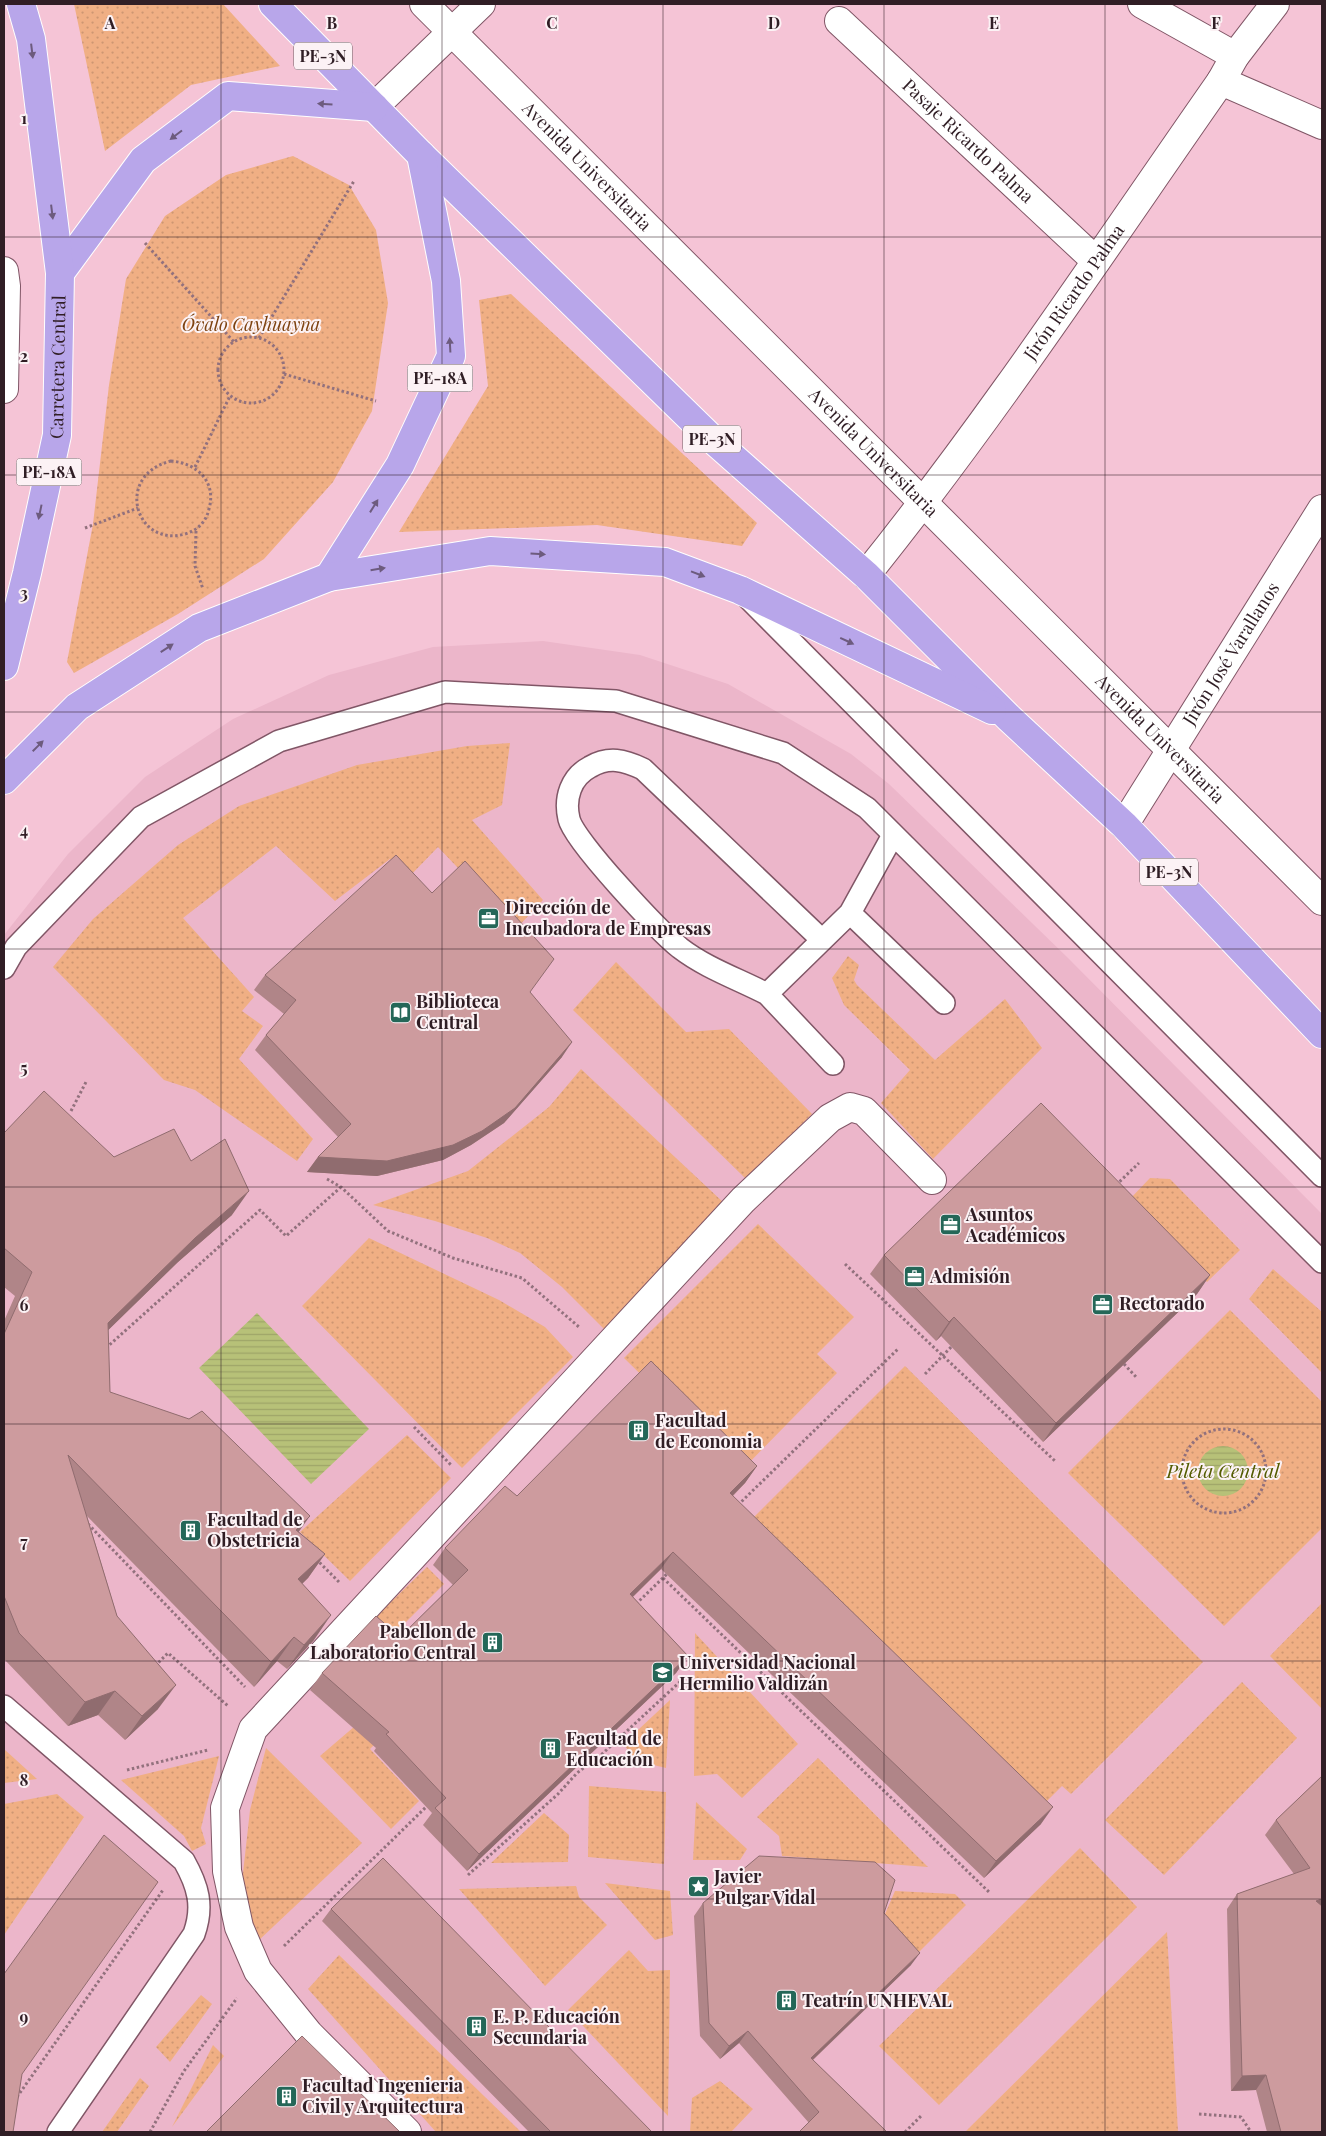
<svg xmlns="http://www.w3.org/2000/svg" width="1326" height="2136" viewBox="0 0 1326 2136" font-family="'Playfair Display',serif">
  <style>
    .built { fill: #ecb6ca }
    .grass { fill: url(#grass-dots) }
    .water { fill: url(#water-rules) }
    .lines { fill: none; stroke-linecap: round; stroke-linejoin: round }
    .service-casing { stroke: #805666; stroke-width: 24 }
    .pedestrian-casing { stroke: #805666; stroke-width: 30 }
    .minor-casing { stroke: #805666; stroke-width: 30 }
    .trunk-casing { stroke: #fff; stroke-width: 30 }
    .path { stroke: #92717d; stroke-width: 3; stroke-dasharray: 2.5 2.5; stroke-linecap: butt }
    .service { stroke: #fff; stroke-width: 21 }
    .pedestrian { stroke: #fff; stroke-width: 28 }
    .minor { stroke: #fff; stroke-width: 28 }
    .trunk { stroke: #b8a6ea; stroke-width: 28 }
    .wall { fill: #b08588 }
    .shaded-wall { fill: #906c6f }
    .building { fill: #cd9b9e; stroke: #906c6f }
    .oneway { fill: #6d5b7e }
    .grid { fill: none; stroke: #301e25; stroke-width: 1; stroke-opacity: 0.55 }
    .labels { text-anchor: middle; stroke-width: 4; stroke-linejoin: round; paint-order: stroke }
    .shield { fill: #fcf2f5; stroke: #6d5e63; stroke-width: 1 }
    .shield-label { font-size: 16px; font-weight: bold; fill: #301e25 }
    .street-label { font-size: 18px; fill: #301e25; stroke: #fcf2f5 }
    .park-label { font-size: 18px; font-style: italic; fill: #7e4311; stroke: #fcf2f5 }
    .poi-label { font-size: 18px; font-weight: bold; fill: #301e25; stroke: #fcf2f5; text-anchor: start }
    .water-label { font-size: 19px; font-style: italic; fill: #545c02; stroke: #fcf2f5 }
    .grid-label { font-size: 16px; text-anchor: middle; font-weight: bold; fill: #301e25; stroke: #fcf2f5; stroke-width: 4; stroke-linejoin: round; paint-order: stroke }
  </style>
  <defs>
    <pattern id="grass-dots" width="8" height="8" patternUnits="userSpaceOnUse" patternTransform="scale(1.25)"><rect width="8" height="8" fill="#f0af84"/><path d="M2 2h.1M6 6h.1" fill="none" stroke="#ce9672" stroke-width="1.8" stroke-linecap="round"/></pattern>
    <pattern id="water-rules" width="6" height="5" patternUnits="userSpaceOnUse" patternTransform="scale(1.25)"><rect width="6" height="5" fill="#b7c178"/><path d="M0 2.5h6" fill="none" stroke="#9ea568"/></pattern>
  </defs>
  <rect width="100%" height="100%" fill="#f5c4d6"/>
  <path class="built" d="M543,641L640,655L728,684L851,754L889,784L1068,958L1322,1214V2132H4V935L68,854L145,777L233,719L329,675L433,647Z"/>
  <path class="grass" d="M74,4H223L280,66L191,85L105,151Z
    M293,156L349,185L376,230L388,303L372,411L333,482L264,559L178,614L74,673L67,662L93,524L109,385L126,279L165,216L226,175Z
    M511,294L757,523L742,546L597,525L399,532L488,386L479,300Z
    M510,743L502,805L472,820L543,900L516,929L438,847L408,878L390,859L335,901L276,846L183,918L254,997L242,1011L263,1026L239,1059L313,1139L297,1161L195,1090L164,1080L53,967L93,919L178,845L239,806L357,765L467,746Z
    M848,956L859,965L854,980L857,985L935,1060L1005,999L1042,1048L933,1159L881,1103L910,1070L844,1005L832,978Z
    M616,962L686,1032L729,1029L812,1114L746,1179L573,1010Z
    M581,1069L724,1203L606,1331L562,1287L520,1253L487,1238L435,1221L373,1205L468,1171L549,1107Z
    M1150,1178L1170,1179L1240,1250L1207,1282L1128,1201Z
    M758,1224L854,1317L817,1354L837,1373L740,1472L624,1358Z
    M369,1238L499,1300L545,1327L573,1357L462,1468L302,1306Z
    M1273,1269L1322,1312V1373L1249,1299Z
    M1230,1310L1322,1402V1528L1224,1626L1068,1473Z
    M905,1366L1203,1662L1071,1794L1062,1786L1038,1810L748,1523Z
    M407,1435L451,1478L350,1581L300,1532Z
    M427,1567L444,1584L386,1642L365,1627Z
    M1322,1603V1709L1270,1656Z
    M695,1633L798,1744L742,1798L717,1774L694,1776Z
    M1242,1682L1297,1738L1164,1875L1105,1820Z
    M670,1700L666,1768L637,1761L623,1744Z
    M362,1720L386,1733L370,1749L419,1801L391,1829L320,1756Z
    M266,1748L362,1843L257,1942L241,1891L250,1810Z
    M4,1749L37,1779L4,1783Z
    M219,1756L201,1828L206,1844L192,1851L184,1836L121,1780Z
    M818,1758L928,1867L782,1856L779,1836L757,1817Z
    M589,1786L666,1792L664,1864L588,1857Z
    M57,1794L84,1817L4,1935V1804Z
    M696,1802L747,1849L740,1860H693Z
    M544,1813L569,1835L568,1862L491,1863Z
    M1080,1848L1137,1907L939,2105L879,2046Z
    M605,1883L670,1891L673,1935L655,1940Z
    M576,1886L579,1897L607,1925L545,1986L459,1889Z
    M895,1891L955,1894L966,1905L915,1956L882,1921Z
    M1167,1932L1178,2132H965Z
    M629,1950L648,1971L670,1970L668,2116L568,2010Z
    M339,1955L521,2132H436L308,1989Z
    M201,1995L212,2004L170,2062L156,2047Z
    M213,2045L224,2056L172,2127Z
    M140,2078L149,2086L117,2132H102Z
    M720,2081L753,2109L731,2132H690L692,2098Z"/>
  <path class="water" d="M257,1313L369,1429L311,1484L199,1368Z
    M1198 1471a25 25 0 1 1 50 0a25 25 0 1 1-50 0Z"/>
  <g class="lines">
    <defs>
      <path id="service" d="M748,598L1322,1176
        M850,913L944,1003
        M822,940L643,769C624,760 609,756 590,767C571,777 564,798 569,819C574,841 659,931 680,948C706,968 738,979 767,994L850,913L893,835
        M4,968L16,947L141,817L279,741L445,692L616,701L783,753L867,808L1322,1262
        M767,994L833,1064
        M4,1706L184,1861C198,1886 204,1906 194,1934L58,2132"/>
      <path id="pedestrian" d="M407,2132L309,2034L258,1971L239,1927L227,1871L225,1808L253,1729L743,1200L830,1118L850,1107L864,1111L932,1180"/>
      <g id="minor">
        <path id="s1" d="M424,4L1322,901"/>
        <path d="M1142,4L1235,56"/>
        <path id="s2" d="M839,21L1096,261"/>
        <path d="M1221,81L1322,125"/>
        <path d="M374,107L481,4"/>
        <path d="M4,271L6,286L4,389"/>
        <path id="s3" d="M866,575C993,417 1105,247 1221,81L1235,56L1275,4"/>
        <path id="s4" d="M1124,825L1322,509"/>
      </g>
      <g id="trunk">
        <path d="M273,4L421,155L711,438L866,575L1009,718L1124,825L1322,1034"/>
        <path d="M60,273L143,160L228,96L374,107"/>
        <path d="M329,577L400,465L451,356L446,281L421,155"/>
        <path id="s5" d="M4,666L27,573L57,435L60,273L31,39L21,4"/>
        <path d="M4,780L77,707L199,628L329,577L490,551L665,562L740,590L992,710"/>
      </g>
    </defs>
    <use href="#service" class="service-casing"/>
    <use href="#pedestrian" class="pedestrian-casing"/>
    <use href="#minor" class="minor-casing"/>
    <use href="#trunk" class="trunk-casing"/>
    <path class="path" d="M145,243L234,342
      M218 370a33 33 0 1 1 66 0a33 33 0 1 1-66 0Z
      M259,338L354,181
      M284,374L376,401
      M171,461C196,463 217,481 209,509C206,522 198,530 185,534C135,548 114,475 171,461Z
      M195,467L230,396
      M85,528L138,508
      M196,531L195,566L203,589
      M71,1111L86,1082
      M327,1179L341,1187L388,1231L453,1258L522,1278L579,1327
      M1116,1185L1139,1163
      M845,1264L1055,1461
      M106,1348L260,1210L286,1236L341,1187
      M1124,1364L1137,1378
      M925,1374L954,1344
      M414,1427L451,1465
      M1182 1471a42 42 0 1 1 84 0a42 42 0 1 1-84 0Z
      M738,1505L899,1348
      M88,1524L245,1687
      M316,1559L340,1583
      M663,1578L990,1893
      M636,1604L669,1572
      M155,1666L168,1653L228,1706
      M127,1770L208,1750
      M468,1875L558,1794L577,1773L601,1755L683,1679
      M284,1946L428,1805
      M17,2097L163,1890
      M1199,2114L1241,2117L1251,2132
      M150,2132L184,2071L237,1998
      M905,2132L922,2115"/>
    <use href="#service" class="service"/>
    <use href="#pedestrian" class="pedestrian"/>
    <use href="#minor" class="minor"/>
    <use href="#trunk" class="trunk"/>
  </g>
  <path class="wall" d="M432,893L530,992L562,1057L504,1123L471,1145L443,1160L377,1176L307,1172L318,1157L338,1137L255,1050L266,1035L284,1014L254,990L265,975Z
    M4,1133L114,1157L191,1161L232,1215L178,1262L108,1330L110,1392L299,1532L325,1554L308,1578L302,1584L314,1640L287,1669L277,1661L254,1687L87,1516L117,1616L158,1709L125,1740L98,1715L68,1726L4,1659V1321L15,1296L4,1287Z
    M884,1255L1210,1275L1197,1294L1043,1442L941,1336L936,1341L870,1274Z
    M757,1466L745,1483L733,1496L1041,1824L984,1878L661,1569L633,1597L688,1656L676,1673L467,1871L423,1825L432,1813L374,1751L376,1748L310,1690L322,1673L400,1637L453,1585L433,1565L445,1548L517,1496Z
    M1322,1776V2132H1267L1256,2090L1231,2091L1227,1909L1237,1894L1294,1874L1265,1835L1276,1820Z
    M703,1903L884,1913L911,1965L813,2060L887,2132L809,2123L739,2043L720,2059L700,2036L694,1916Z
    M331,1909L652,2132H529L322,1921Z"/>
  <path class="shaded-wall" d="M572,1042L562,1057L504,1123L471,1145L443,1160L377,1176L307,1172L318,1157Z
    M249,1191L232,1215L178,1262L91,1347L108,1323L195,1238Z
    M1210,1275L1197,1294L1043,1442L1056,1423Z
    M954,1317L941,1336L936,1341L949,1322Z
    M757,1466L745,1483L718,1510L730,1493Z
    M310,1516L293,1540L296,1530Z
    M673,1552L661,1569L618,1611L630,1594Z
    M325,1554L308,1578L281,1604L298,1579Z
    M331,1615L314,1640L287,1669L304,1645Z
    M294,1637L277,1661L254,1687L271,1662Z
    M688,1656L676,1673L467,1871L479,1854Z
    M176,1685L158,1709L125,1740L142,1716Z
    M115,1691L98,1715L68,1726L85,1702Z
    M1053,1807L1041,1824L984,1878L996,1861Z
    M1322,1899V1909L1316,1901Z
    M920,1953L911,1965L802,2070L811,2058Z
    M748,2031L739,2043L720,2059L729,2046Z
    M1266,2075L1256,2090L1231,2091L1242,2076Z"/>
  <path class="building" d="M396,855L432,893L465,861L554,959L530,992L572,1042L515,1108L482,1131L453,1145L387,1161L318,1157L351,1124L266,1035L296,1000L265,975Z
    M44,1091L114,1157L174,1129L191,1161L225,1139L249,1191L195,1238L108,1323L110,1392L189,1419L202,1411L310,1516L296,1530L325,1554L298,1579L331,1615L304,1645L294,1637L271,1662L68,1455L117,1616L176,1685L142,1716L115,1691L85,1702L19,1633L4,1596V1334L32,1272L4,1248V1133Z
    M1041,1103L1210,1275L1056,1423L954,1317L949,1322L884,1255Z
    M651,1361L757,1466L730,1493L1053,1807L996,1861L673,1552L630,1594L688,1656L479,1854L435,1808L446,1798L386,1734L389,1732L322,1673L376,1616L400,1637L468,1570L445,1548L505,1486L517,1496Z
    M1322,1776V1899L1316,1901L1322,1906V2132H1281L1266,2075L1242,2076L1237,1894L1310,1868L1276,1820Z
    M104,1835L158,1882L22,2074L13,2132H4V1974Z
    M759,1856L875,1862L895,1880L884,1913L920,1953L811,2058L887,2132H799L819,2112L748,2031L729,2046L709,2023L703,1903Z
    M383,1858L652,2132H551L331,1909Z
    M302,2036L400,2132H206Z"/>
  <defs><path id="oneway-solid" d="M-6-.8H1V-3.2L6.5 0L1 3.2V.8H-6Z" transform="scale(1.25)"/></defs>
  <g class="oneway">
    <use href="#oneway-solid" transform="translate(32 51) rotate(83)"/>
    <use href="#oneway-solid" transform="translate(325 104) rotate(-176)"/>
    <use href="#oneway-solid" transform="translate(176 135) rotate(143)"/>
    <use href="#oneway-solid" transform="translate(52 212) rotate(83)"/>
    <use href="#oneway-solid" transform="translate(450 345) rotate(-93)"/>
    <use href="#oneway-solid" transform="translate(374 506) rotate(-58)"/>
    <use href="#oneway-solid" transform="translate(40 512) rotate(102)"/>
    <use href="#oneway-solid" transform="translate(538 554) rotate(4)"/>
    <use href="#oneway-solid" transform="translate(378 569) rotate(-9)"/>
    <use href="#oneway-solid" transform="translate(698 574) rotate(21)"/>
    <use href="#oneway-solid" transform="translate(847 641) rotate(25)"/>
    <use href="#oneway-solid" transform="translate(167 648) rotate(-33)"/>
    <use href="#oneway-solid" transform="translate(38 746) rotate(-45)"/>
  </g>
  <path class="grid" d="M221,4V2132M442,4V2132M663,4V2132M884,4V2132M1105,4V2132M4,237H1322M4,475H1322M4,712H1322M4,949H1322M4,1187H1322M4,1424H1322M4,1661H1322M4,1899H1322"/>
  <defs>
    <symbol id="office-square" viewBox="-11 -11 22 22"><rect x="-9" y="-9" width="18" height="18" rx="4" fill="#246758" stroke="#fcf2f5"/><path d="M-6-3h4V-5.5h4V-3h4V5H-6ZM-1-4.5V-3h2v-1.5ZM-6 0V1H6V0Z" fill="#fff"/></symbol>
    <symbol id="library-square" viewBox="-11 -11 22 22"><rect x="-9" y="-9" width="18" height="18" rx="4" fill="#246758" stroke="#fcf2f5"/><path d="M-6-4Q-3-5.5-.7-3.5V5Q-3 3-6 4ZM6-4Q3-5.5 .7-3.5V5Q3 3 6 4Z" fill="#fff"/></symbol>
    <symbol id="building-square" viewBox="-11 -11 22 22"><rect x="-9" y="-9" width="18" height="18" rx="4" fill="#246758" stroke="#fcf2f5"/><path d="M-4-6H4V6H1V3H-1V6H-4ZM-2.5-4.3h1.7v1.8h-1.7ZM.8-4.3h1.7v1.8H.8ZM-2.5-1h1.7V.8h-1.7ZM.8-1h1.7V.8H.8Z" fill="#fff"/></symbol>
    <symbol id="university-square" viewBox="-11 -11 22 22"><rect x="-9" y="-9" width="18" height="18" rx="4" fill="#246758" stroke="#fcf2f5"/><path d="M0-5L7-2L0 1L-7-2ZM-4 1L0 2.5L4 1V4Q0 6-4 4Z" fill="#fff"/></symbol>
    <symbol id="sight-square" viewBox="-11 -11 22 22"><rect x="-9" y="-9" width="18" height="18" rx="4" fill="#246758" stroke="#fcf2f5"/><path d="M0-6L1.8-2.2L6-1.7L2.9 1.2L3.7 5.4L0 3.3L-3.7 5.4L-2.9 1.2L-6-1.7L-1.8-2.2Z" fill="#fff"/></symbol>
  </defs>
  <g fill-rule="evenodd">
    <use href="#office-square" x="476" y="906" width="25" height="25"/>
    <use href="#library-square" x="388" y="1000" width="25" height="25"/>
    <use href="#office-square" x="938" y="1212" width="25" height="25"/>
    <use href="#office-square" x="902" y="1264" width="25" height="25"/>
    <use href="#office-square" x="1090" y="1292" width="25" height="25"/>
    <use href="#building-square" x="626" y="1418" width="25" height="25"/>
    <use href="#building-square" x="178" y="1518" width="25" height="25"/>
    <use href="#building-square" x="480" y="1630" width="25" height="25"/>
    <use href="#university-square" x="650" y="1660" width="25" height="25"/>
    <use href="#building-square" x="538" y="1736" width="25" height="25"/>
    <use href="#sight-square" x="686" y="1874" width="25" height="25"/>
    <use href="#building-square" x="774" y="1988" width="25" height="25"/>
    <use href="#building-square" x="464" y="2014" width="25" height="25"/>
    <use href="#building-square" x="274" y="2084" width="25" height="25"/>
  </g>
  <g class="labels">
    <g class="shield">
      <rect x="294" y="42.5" width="58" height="27" rx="4"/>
      <rect x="407.5" y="364.5" width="65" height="27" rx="4"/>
      <rect x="683" y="425.5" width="58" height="27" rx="4"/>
      <rect x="16.5" y="458.5" width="65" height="27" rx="4"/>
      <rect x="1140" y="858.5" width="58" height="27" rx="4"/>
    </g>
    <g class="shield-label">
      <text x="323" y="62">PE-3N</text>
      <text x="440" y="384">PE-18A</text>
      <text x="712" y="445">PE-3N</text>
      <text x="49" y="478">PE-18A</text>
      <text x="1169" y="878">PE-3N</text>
    </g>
    <g class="street-label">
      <text dy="6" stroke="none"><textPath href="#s2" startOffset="176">Pasaje Ricardo Palma</textPath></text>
      <text dy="6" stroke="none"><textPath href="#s1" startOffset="230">Avenida Universitaria</textPath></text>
      <text dy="6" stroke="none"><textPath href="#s3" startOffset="351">Jirón Ricardo Palma</textPath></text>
      <text dy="6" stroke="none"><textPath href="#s5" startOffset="305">Carretera Central</textPath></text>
      <text dy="6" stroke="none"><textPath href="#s1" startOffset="635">Avenida Universitaria</textPath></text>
      <text dy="6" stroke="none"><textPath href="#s4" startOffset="202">Jirón José Varallanos</textPath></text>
      <text dy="6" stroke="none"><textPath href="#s1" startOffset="1040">Avenida Universitaria</textPath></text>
    </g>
    <g class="park-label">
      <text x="251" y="331">Óvalo Cayhuayna</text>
    </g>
    <g class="poi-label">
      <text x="505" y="914">Dirección de<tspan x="505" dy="21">Incubadora de Empresas</tspan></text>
      <text x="416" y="1008">Biblioteca<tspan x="416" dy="21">Central</tspan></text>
      <text x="966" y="1221">Asuntos<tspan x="966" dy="21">Académicos</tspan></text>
      <text x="930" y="1283">Admisión</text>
      <text x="1119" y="1310">Rectorado</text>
      <text x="655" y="1427">Facultad<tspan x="655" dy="21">de Economia</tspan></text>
      <text x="207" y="1526">Facultad de<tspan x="207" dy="21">Obstetricia</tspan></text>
      <text x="476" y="1638" text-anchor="end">Pabellon de<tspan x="476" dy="21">Laboratorio Central</tspan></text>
      <text x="679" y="1669">Universidad Nacional<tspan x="679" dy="21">Hermilio Valdizán</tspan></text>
      <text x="566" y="1745">Facultad de<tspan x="566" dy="21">Educación</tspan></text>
      <text x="714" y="1883">Javier<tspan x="714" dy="21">Pulgar Vidal</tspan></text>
      <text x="802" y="2007">Teatrín UNHEVAL</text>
      <text x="493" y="2023">E. P. Educación<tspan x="493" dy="21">Secundaria</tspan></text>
      <text x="302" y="2092">Facultad Ingenieria<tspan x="302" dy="21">Civil y Arquitectura</tspan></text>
    </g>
    <g class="water-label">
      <text x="1223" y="1478">Pileta Central</text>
    </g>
  </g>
  <g class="grid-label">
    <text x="110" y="29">A</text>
    <text x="332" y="29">B</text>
    <text x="552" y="29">C</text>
    <text x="774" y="29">D</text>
    <text x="994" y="29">E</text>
    <text x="1216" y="29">F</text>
    <text x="24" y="124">1</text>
    <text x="24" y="362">2</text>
    <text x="24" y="599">3</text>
    <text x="24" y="836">4</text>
    <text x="24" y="1074">5</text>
    <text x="24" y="1311">6</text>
    <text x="24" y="1548">7</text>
    <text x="24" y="1786">8</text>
    <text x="24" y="2023">9</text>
  </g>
  <rect width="1326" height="2136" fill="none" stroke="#301e25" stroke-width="10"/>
</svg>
